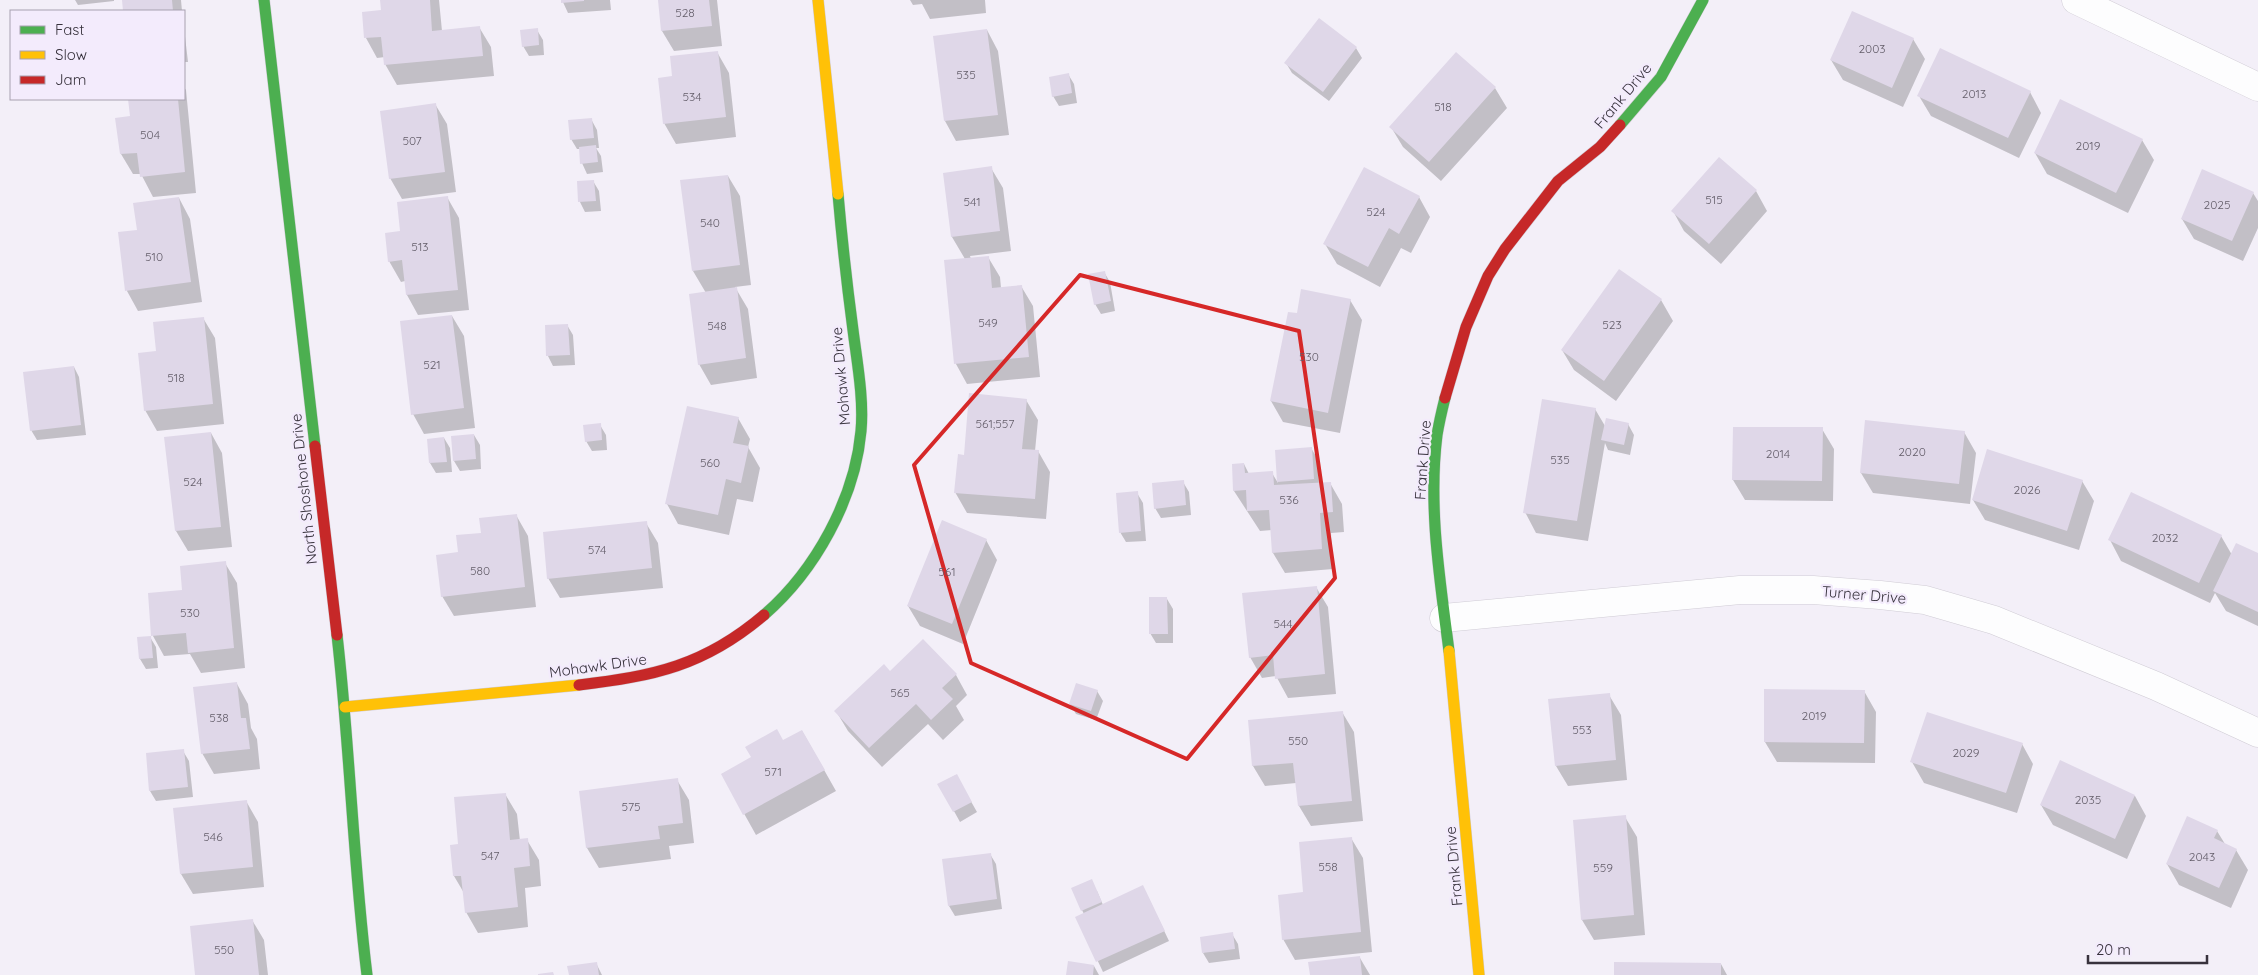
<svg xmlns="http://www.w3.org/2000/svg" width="2258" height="975" viewBox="0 0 2258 975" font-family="Quicksand,sans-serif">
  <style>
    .shadow { fill: #0003 }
    .building { fill: #dfd7e8 }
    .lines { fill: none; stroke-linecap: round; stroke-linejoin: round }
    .street-casing { stroke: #d0ccd5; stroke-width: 29 }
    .fast-casing { stroke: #d0ccd5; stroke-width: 12 }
    .slow-casing { stroke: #d0ccd5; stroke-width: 12 }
    .jam-casing { stroke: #d0ccd5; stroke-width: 12 }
    .street { stroke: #fdfdfe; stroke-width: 28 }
    .fast { stroke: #4caf50; stroke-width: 11 }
    .slow { stroke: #ffc107; stroke-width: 11 }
    .jam { stroke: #c62828; stroke-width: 11 }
    .marked { fill: none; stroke: #d62828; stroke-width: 4; stroke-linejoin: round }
    .labels { text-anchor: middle; stroke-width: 4.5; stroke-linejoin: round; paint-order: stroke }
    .number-label { font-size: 12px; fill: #635d69 }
    .street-label { font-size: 15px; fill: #37323c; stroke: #f3ebfc }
  </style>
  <rect width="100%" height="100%" fill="#f3eff8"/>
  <path class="shadow" d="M75,0H114V1L78,5Z
    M123,0H181L182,11H125Z
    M381,0H439L442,31L479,27L491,47L494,76L397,85L385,64V57L377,58L366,38L382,12Z
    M562,0H610L611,10L568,13Z
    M659,0H717L722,46L674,51L662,31Z
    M910,0H985L986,13L930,19L922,4L913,5Z
    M184,28L188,62H184Z
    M537,30L543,40L544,55L529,56L523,46Z
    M987,30L998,51L1009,135L956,141L945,121Z
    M1913,39L1925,59L1903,107L1843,80L1831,60Z
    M1356,48L1362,58L1329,101L1292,73L1286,63Z
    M717,52L729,73L736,137L676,144L664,123L674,77Z
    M1068,74L1074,84L1077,103L1059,106L1053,96Z
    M184,87L186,90L196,193L153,197L141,174H133L121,154L117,119L132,117L130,99H184Z
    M1495,88L1507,108L1441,181L1403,147L1391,127Z
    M2030,92L2041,113L2019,158L1931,116L1919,96Z
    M435,104L447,124L456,192L402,199L390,178Z
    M591,119L597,130L599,148H596L601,156L603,172L587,174L582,163L580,149H577L571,139Z
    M2142,140L2154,160L2128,213L2047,174L2035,153Z
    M991,168L1003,188L1011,251L970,256L971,259L988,257L1000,277L1001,288L1021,286L1033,306L1040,377L967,384L956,364L945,261L965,259L952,237L944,174Z
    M728,176L740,196L751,285L735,287L748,309L757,378L711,385L699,364L706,293L693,271Z
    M593,181L599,191L601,211L585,212L580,202L578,182Z
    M1756,191L1767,211L1721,264L1684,231L1673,211Z
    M2253,193L2258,201V228L2243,261L2194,239L2182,219Z
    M447,197L459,218L469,310L418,315L407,295L405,281L401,282L389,261L402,232Z
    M1419,197L1430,217L1411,253L1401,248L1380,287L1337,264L1325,244Z
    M179,198L190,219L202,302L138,311L127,291L138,231Z
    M1619,271L1661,300L1673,321L1616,401L1574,370L1562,350Z
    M1104,272L1110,282L1115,311L1101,314L1095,304Z
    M1350,300L1362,320L1340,433L1283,422L1271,401L1289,313L1298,315Z
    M452,316L464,336L475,428L424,434L413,414Z
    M203,318L215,338L224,424L157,431L145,410Z
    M567,325L573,335L575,365L553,366L548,356L546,326Z
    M74,367L79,377L86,435L37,440L31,430Z
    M1026,400L1038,420L1035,451H1038L1050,472L1046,519L967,513L955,492L965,456Z
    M1595,409L1605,426L1628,424L1634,435L1630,455L1608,450L1605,443L1588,541L1536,533L1525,512Z
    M738,418L750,439L748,447L760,468L753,502L737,499L729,535L678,524L667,504Z
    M1866,421L1964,432L1976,453L1970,504L1873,493L1861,473Z
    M600,425L606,435L607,450L592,451L586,441Z
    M1734,428L1822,429L1834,449L1833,501L1745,500L1733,480Z
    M211,433L222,453L232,547L188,551L176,531L166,438Z
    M474,435L480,445L481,469L460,471L454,461Z
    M444,438L450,448L452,472L436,473L430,463Z
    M1311,448L1317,458L1319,484L1330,483L1342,504L1344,532L1331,533L1333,569L1285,573L1273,553L1272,530L1260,531L1234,491L1244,464L1249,474L1272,473L1278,483L1276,451Z
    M2082,481L2094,501L2079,550L1985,520L1973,500Z
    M1183,482L1189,492L1191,515L1161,518L1155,508Z
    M1137,493L1143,503L1146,541L1126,542L1120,532Z
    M516,515L528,536L536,607L454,616L442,596L459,553L482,534Z
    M646,523L658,543L663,588L560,598L548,578Z
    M2221,536L2232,555L2258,554V626L2226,611L2215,593L2210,603L2121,561L2110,540Z
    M986,540L997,560L963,644L920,626L908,606Z
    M225,563L237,583L245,668L201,673L190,654L164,656L153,636L149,594L184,591Z
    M1316,587L1328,607L1336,694L1288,698L1276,676L1262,678L1250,657Z
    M1167,599L1173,609V643H1156L1150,633Z
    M150,637L156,647L158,668L146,669L140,659Z
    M890,672L956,675L967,695L956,706L964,720L943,740L928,724L882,767L848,731L836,711Z
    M237,684L248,704L251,728L257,739L260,769L214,774L202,753Z
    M1097,691L1103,701L1096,720L1076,714L1070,704Z
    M1864,691L1876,712L1875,763L1777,762L1765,742Z
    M1609,695L1621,715L1627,780L1568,786L1556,766Z
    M1342,712L1354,732L1363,821L1311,826L1299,806L1296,783L1265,786L1253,766L1249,721Z
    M802,731L836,791L756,835L722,774Z
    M2022,744L2033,764L2017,813L1924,783L1912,762Z
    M183,751L189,761L193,797L156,801L150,791Z
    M956,775L977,812L960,822L939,784Z
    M677,780L689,800L694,843L669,846L671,859L599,868L587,848L580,792Z
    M505,794L517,814L520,841L527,840L539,860L541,886L525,888L528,927L478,933L466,912L464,893L454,876L451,846L460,845Z
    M2135,796L2146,816L2127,859L2053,825L2041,805Z
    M246,801L258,822L264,887L193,894L181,874Z
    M1625,817L1637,837L1645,935L1594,940L1582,920Z
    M2217,831L2225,844L2236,850L2248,870L2231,908L2179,885L2167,864Z
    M1351,838L1363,858L1372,952L1295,960L1283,939L1305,893Z
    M990,854L996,864L1002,909L955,916L949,906Z
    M1097,891L1103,905L1148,897L1169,941L1103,972L1077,917L1084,914L1082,910Z
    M252,920L264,940L268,975H196Z
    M1232,934L1238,944L1240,959L1209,963L1203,953Z
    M1360,958L1370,975H1311Z
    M596,963L602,975H570Z
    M1721,964L1727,975H1615Z
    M1094,966L1099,975H1068Z"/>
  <path class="building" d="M122,0H172L173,11H123Z
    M380,0H430L432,31L480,26L483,56L384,65L381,37L364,38L362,12L381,10Z
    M561,0H584V1L561,3Z
    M658,0H709L712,26L661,31Z
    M1852,11L1914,38L1892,88L1830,60Z
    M1319,18L1357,47L1323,92L1284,63Z
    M538,28L539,45L522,47L520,30Z
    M987,29L998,115L944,121L933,36Z
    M1940,48L2031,91L2008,138L1917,96Z
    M718,51L726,117L663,124L658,78L672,76L670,56Z
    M1456,52L1496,87L1429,162L1389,127Z
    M1069,73L1072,93L1052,97L1049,77Z
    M128,99H178L185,172L140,177L137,153L120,154L115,118L130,116Z
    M2060,99L2143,139L2116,193L2034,153Z
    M436,103L445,172L389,179L380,111Z
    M592,118L594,138L570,140L568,120Z
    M596,145L598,162L580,164L579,147Z
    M1719,157L1757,190L1709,244L1671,211Z
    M992,166L1000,231L951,237L943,173Z
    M1364,167L1420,196L1399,234L1389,228L1368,267L1323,244Z
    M2202,169L2254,192L2232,241L2181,219Z
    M728,175L740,265L692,271L680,180Z
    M594,180L596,201L578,202L577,181Z
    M448,196L458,290L406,295L402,260L388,262L385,233L400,231L397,202Z
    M179,197L191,282L125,291L118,232L137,230L133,203Z
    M989,256L992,288L1022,285L1029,357L954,364L944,260Z
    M1619,269L1662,299L1604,381L1561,350Z
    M1105,271L1111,301L1094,305L1088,274Z
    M737,287L746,358L698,365L689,294Z
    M1301,289L1351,299L1328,413L1270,401L1288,312L1297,313Z
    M452,315L464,408L411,415L400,321Z
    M204,317L213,404L144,411L138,353L156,351L153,322Z
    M568,324L570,355L546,356L545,325Z
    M74,366L81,425L30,431L23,372Z
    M969,393L1027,399L1022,449L1039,450L1035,499L954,493L958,454L964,455Z
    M1542,399L1596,408L1577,521L1523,513Z
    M687,406L739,417L733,443L749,446L741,483L726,479L718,515L665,504Z
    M1606,418L1629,423L1624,445L1601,440Z
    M1865,420L1965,431L1959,484L1860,473Z
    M601,423L602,440L585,442L583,425Z
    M1733,427H1823L1822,481L1732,480Z
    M211,432L221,527L175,531L164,437Z
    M474,434L476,459L453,461L451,436Z
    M444,437L447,462L429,463L427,439Z
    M1312,447L1314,479L1277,482L1275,450Z
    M1987,449L2083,480L2067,531L1972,500Z
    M1244,463L1245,473L1273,471L1274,485L1331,482L1333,512L1320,513L1322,549L1272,553L1269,510L1247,511L1246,490L1233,491L1232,464Z
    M1184,480L1186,505L1154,509L1152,483Z
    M1138,491L1141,531L1119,533L1116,493Z
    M2131,492L2222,535L2199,583L2108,540Z
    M517,514L525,587L441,597L436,555L458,552L456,535L481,533L479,518Z
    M942,520L987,539L952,624L907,606Z
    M647,521L652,568L547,579L543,532Z
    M2236,543L2258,553V612L2213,591Z
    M226,561L234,648L188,653L186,633L151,636L148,593L182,590L180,566Z
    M1317,586L1325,674L1275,679L1273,655L1249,658L1242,593Z
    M1149,597H1167L1168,634H1149Z
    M151,636L153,658L139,659L137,637Z
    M923,639L957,674L942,688L953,699L931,720L916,704L869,748L834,711L884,664L890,671Z
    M237,682L241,718H246L250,749L201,754L193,687Z
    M1076,683L1098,690L1091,711L1069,704Z
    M1764,689L1865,690L1864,743L1764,742Z
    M1610,693L1616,760L1555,766L1548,699Z
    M1343,711L1352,801L1298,806L1293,763L1252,766L1248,720Z
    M1927,712L2023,743L2006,793L1910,762Z
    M777,729L783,740L802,730L825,770L743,815L721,774L751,757L745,747Z
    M184,749L188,787L149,791L146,753Z
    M2060,760L2135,795L2115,839L2040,805Z
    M957,774L972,802L953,812L937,784Z
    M678,778L683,823L658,826L660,839L586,848L579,791Z
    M506,793L510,840L528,838L530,866L514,868L518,907L465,913L461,876H453L450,845L458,844L454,797Z
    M247,800L253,867L180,874L173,808Z
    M1626,815L1634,915L1581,920L1573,820Z
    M2187,816L2218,830L2214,838L2237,849L2219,888L2166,864Z
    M1352,837L1361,932L1282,940L1278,895L1303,892L1299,842Z
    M991,853L997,899L948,906L942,859Z
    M1092,879L1102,902L1081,911L1071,888Z
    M1143,885L1165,931L1096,962L1075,917Z
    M253,919L259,975H195L190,926Z
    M1233,932L1235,949L1202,953L1200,937Z
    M1360,956L1362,975H1310L1308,962Z
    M1068,961L1094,965L1093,975H1066Z
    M597,962L599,975H569L567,966Z
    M1614,962L1721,963V975H1614Z
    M553,972L554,975H538V974Z"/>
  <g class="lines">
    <defs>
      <path id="street" d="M2076,0L2258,87
        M1444,618L1740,590H1813L1880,595L1925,600L1994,620L2156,686L2258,733"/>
      <path id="fast" d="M264,0L315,446
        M1620,125L1661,77L1703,0
        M1445,398C1442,410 1439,423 1437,435C1428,507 1440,580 1449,651
        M764,615C815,571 855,499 861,431C864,399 857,362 853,330C847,285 842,240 838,194
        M337,635C350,748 353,862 367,975"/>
      <path id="slow" d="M818,0L838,194
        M1449,651L1479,975
        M345,707L579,685"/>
      <path id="jam" d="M1445,398L1466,327L1488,276L1505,249L1558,181L1600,147L1620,125
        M315,446L337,635
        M579,685C654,676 704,666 764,615"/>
    </defs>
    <use href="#street" class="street-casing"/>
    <use href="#fast" class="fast-casing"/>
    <use href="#slow" class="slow-casing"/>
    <use href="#jam" class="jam-casing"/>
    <use href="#street" class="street"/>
    <use href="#fast" class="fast"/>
    <use href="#slow" class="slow"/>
    <use href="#jam" class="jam"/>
  </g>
  <path class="marked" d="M1080,275L1299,331L1335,578L1187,759L971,663L914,465Z"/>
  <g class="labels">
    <g class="number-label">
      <text x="685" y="17">528</text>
      <text x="1872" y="53">2003</text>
      <text x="966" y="79">535</text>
      <text x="1974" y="98">2013</text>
      <text x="692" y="101">534</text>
      <text x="1443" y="111">518</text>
      <text x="150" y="139">504</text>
      <text x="412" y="145">507</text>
      <text x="2088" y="150">2019</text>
      <text x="1714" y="204">515</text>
      <text x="972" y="206">541</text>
      <text x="2217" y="209">2025</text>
      <text x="1376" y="216">524</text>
      <text x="710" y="227">540</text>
      <text x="420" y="251">513</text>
      <text x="154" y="261">510</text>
      <text x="988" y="327">549</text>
      <text x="1612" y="329">523</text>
      <text x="717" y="330">548</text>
      <text x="1309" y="361">530</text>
      <text x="432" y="369">521</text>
      <text x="176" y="382">518</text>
      <text x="995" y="428">561;557</text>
      <text x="1912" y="456">2020</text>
      <text x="1778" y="458">2014</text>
      <text x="1560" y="464">535</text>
      <text x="710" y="467">560</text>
      <text x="193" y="486">524</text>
      <text x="2027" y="494">2026</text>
      <text x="1289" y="504">536</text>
      <text x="2165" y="542">2032</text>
      <text x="597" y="554">574</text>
      <text x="480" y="575">580</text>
      <text x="947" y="576">561</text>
      <text x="190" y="617">530</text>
      <text x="1283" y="628">544</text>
      <text x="900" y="697">565</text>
      <text x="1814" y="720">2019</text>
      <text x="219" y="722">538</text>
      <text x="1582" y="734">553</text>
      <text x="1298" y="745">550</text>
      <text x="1966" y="757">2029</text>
      <text x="773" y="776">571</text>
      <text x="2088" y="804">2035</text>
      <text x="631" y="811">575</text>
      <text x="213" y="841">546</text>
      <text x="490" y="860">547</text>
      <text x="2202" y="861">2043</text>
      <text x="1328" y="871">558</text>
      <text x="1603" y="872">559</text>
      <text x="224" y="954">550</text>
    </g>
    <g class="street-label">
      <text transform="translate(1623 96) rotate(-50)" y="5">Frank Drive</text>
      <text transform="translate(841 376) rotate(-95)" y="5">Mohawk Drive</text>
      <text transform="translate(1423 460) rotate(-86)" y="5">Frank Drive</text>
      <text transform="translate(304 489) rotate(-96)" y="5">North Shoshone Drive</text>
      <text transform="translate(1864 595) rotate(5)" y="5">Turner Drive</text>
      <text transform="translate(598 666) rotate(-8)" y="5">Mohawk Drive</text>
      <text transform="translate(1454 866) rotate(-95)" y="5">Frank Drive</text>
    </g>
  </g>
  <rect x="10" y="10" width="175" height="90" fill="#f3ebfc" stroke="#a8a1af"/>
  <rect x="20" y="26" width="25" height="8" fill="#4caf50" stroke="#a8a1af"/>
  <text x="55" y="35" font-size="15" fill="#37323c">Fast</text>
  <rect x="20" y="51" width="25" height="8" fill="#ffc107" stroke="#a8a1af"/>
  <text x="55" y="60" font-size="15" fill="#37323c">Slow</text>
  <rect x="20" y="76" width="25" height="8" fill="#c62828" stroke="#a8a1af"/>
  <text x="55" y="85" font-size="15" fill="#37323c">Jam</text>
  <path d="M2088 955v8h119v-8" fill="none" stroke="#37323c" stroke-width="2.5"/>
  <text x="2096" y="955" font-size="15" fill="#37323c" stroke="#f3ebfc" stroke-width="4" paint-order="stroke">20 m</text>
</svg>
